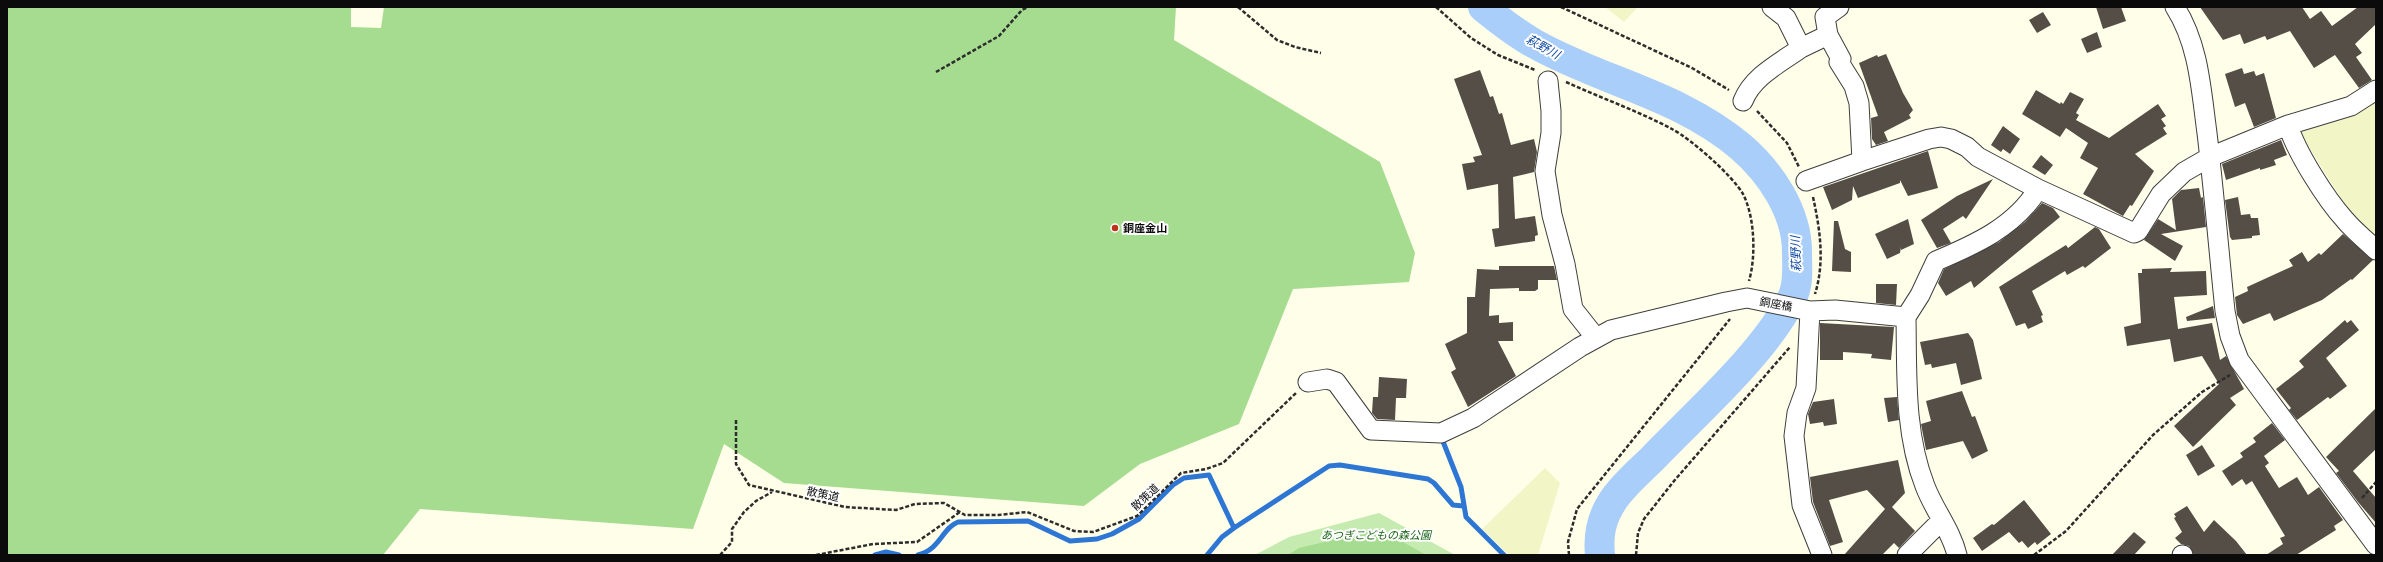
<svg xmlns="http://www.w3.org/2000/svg" width="2383" height="562" viewBox="0 0 2383 562" font-family="'Libre Baskerville','Noto Sans JP',serif">
  <style>
    .farmland { fill: #f2f6c7 }
    .green { fill: #c5ebb0 }
    .forest { fill: #a5dc8f }
    .lines { fill: none; stroke-linecap: round; stroke-linejoin: round }
    .stream { stroke: #2d76d4; stroke-width: 5 }
    .river { stroke: #aacefa; stroke-width: 30 }
    .building { fill: #544e46 }
    .street-casing { stroke: #3e3e3e; stroke-width: 21 }
    .path { stroke: #2d2d2d; stroke-width: 2.5; stroke-dasharray: 4 2; stroke-linecap: butt }
    .street { stroke: #fff; stroke-width: 19 }
    .poi-dot { fill: #c1301c; stroke: #fff; stroke-width: 1.5 }
    .labels { text-anchor: middle; stroke-width: 4; stroke-linejoin: round; paint-order: stroke }
    .poi-label { font-size: 11px; font-weight: bold; fill: #0b0b0b; stroke: #fff; text-anchor: start }
    .street-label { font-size: 11px; fill: #0b0b0b; stroke: #fff }
    .park-label { font-size: 11px; font-style: italic; fill: #1c6518; stroke: #fff }
    .water-label { font-size: 12px; font-style: italic; fill: #0e49a2; stroke: #fff }
  </style>
  <rect width="100%" height="100%" fill="#fffee8"/>
  <path class="farmland" d="M1605,7H1638L1624,22Z
    M2376,97V237L2349,211L2300,133L2302,126Z
    M1545,468L1560,483L1538,555H1509L1482,529Z"/>
  <path class="green" d="M1379,513L1455,555H1255L1289,537Z"/>
  <path class="forest" d="M7,7H351V27L381,28L384,7H1176L1174,40L1380,162L1415,253L1409,282L1293,289L1239,424L1140,464L1084,506L784,483L724,444L693,529L420,509L383,555H7Z
    M1380,529L1426,555H1288L1299,548Z"/>
  <g class="lines">
    <path class="stream" d="M1442,439L1461,487L1466,517L1504,555
      M875,555L886,552L899,555
      M918,555C941,549 942,528 958,522L1028,521L1070,541L1097,539L1112,534L1139,519L1173,485L1184,478L1209,475L1234,528
      M1207,555L1222,537L1234,528L1329,466L1340,465L1428,479L1434,483L1453,505L1463,506"/>
    <path class="river" d="M1483,7C1499,20 1517,34 1535,44C1603,82 1680,95 1741,147C1771,173 1797,212 1797,252C1797,266 1799,282 1793,296C1766,352 1696,413 1653,458C1639,472 1622,486 1612,502C1601,519 1598,535 1600,555"/>
  </g>
  <path class="building" d="M2096,7H2121L2126,21L2103,29Z
    M2200,7H2302L2310,19L2321,11L2332,26L2358,7H2376V24L2355,44L2362,53L2356,57L2372,80L2359,88L2335,55L2314,68L2290,31L2267,40L2265,36L2244,44L2240,34L2223,40Z
    M2043,12L2051,25L2037,33L2029,20Z
    M2097,32L2102,47L2087,53L2081,39Z
    M1886,54L1903,93L1913,110L1909,115L1911,118L1884,132L1888,141L1876,145L1872,139L1871,118L1878,116L1859,63L1877,55L1878,57Z
    M2242,68L2244,74L2254,71L2256,76L2264,73L2276,118L2254,127L2245,103L2235,107L2225,74Z
    M1480,70L1490,97L1493,96L1499,114L1502,113L1511,145L1534,139L1537,152L1534,172L1513,177L1515,219L1535,216L1538,235L1535,236V241L1495,247L1492,229L1499,228L1498,184L1467,190L1462,164L1475,162L1473,157L1482,155L1454,79Z
    M2036,90L2060,104L2061,102L2063,104L2070,92L2084,99L2076,113L2079,115L2076,120L2109,138L2158,104L2166,116L2161,119L2166,126L2163,128L2167,134L2135,154L2154,171L2132,206L2130,205L2123,216L2083,194L2098,168L2080,158L2088,143L2066,128L2060,137L2022,114Z
    M2003,126L2020,139L2010,154L2003,149L2001,152L1991,145Z
    M2281,140L2287,155L2274,160L2276,165L2260,170V168L2226,180L2222,164Z
    M1928,151L1938,188L1908,196L1900,180V183L1858,198L1853,186L1852,200L1832,210L1823,187Z
    M2041,155L2053,165L2045,175L2032,167Z
    M1993,179L1966,219L1963,216L1943,229L1951,243L1937,248L1921,220L1957,196Z
    M2199,188L2201,198L2203,197L2206,227L2161,234L2183,246L2175,261L2144,240L2158,219L2176,230L2172,199L2181,190Z
    M2238,197L2241,215L2250,214L2251,218H2258L2260,235L2252,236V238L2232,240L2230,237L2225,200Z
    M2042,203L2053,208L2060,217L1974,288L1971,281L1946,296L1938,283L1944,269L1999,242L2025,222Z
    M1908,219L1914,244L1901,250V247L1900,253L1887,259L1875,234Z
    M1834,221H1838L1845,249L1851,252V272L1832,271Z
    M2095,227L2099,229L2111,248L2085,268L2083,266L2067,275L2065,271L2032,291L2043,315L2041,316L2043,322L2028,329L2025,323L2016,326L1999,287L2066,245L2068,248Z
    M2343,234L2373,260L2352,280L2351,279L2322,300L2274,321L2270,313L2243,324L2237,315L2235,297L2248,291L2247,287L2293,266L2289,260L2302,252L2308,262L2319,253L2321,255Z
    M1499,266H1554L1557,280H1538V289L1535,291H1519V288L1490,289L1489,316L1499,315V323L1513,322V341H1498L1516,376L1468,407L1451,372L1456,369L1445,344L1467,333V297H1475L1477,269L1499,270Z
    M2172,268L2170,272L2206,271L2207,295L2174,297L2178,329L2212,323L2220,360L2226,356L2244,389L2230,398L2236,405L2193,447L2174,426L2219,384L2202,356L2174,362L2170,339L2127,346L2124,327L2141,323L2138,273H2142V269Z
    M1876,284H1897L1896,305L1876,303Z
    M2213,306L2215,318L2187,321L2186,317Z
    M2345,320L2347,323L2351,320L2359,330L2326,358L2347,386L2330,399L2328,397L2297,420L2289,410L2291,408L2276,389L2304,367L2299,361Z
    M1820,323L1894,327L1891,360L1871,358L1872,354L1843,352V360H1820Z
    M1968,333L1973,340L1982,379L1961,385L1956,363L1932,368L1931,364L1925,365L1920,342Z
    M1379,377L1407,379L1406,398H1396L1395,420L1377,419L1372,413L1373,397H1378Z
    M1962,391L1972,417L1975,416L1988,451L1972,459L1963,441L1926,450L1921,424L1931,421L1926,401Z
    M1897,397L1899,420L1888,422L1884,398Z
    M1834,399L1837,424L1824,426L1823,422L1810,424L1808,414L1813,402Z
    M2376,408V449L2353,471L2376,498V523L2358,502L2336,473L2339,471L2326,457Z
    M2272,423L2285,440L2264,456L2269,463L2265,466L2279,488L2297,477L2308,495L2319,487L2343,520L2334,526L2336,530L2296,555H2266L2283,544L2280,538L2285,536L2252,481L2246,485L2242,479L2232,486L2222,471L2243,457L2240,453L2256,442L2253,438Z
    M2202,445L2215,466L2198,476L2186,455Z
    M1898,460L1905,493L1892,507L1915,531L1899,548L1894,543L1882,555H1844L1885,509L1867,490L1829,500L1843,542L1830,546L1813,502L1810,477Z
    M2024,500L2051,534L2037,545L2035,542L2028,548L2022,541L2019,543L2009,532L1982,551L1973,538L1992,524L1994,525Z
    M2187,506L2204,532L2214,520L2236,541L2247,555H2194L2189,546L2181,544L2175,538L2182,532L2174,518L2176,517L2174,514Z
    M2134,532L2146,542L2134,555H2112Z"/>
  <g class="lines">
    <defs>
      <path id="street" d="M1772,7L1786,18L1801,48L1828,35
        M1839,7L1825,17L1828,35L1841,59L1839,62L1854,86L1859,103L1862,161L1929,139L1941,137L1951,139L1967,147L1978,157L2038,189L2134,233L2138,231L2161,194L2184,172L2210,157L2288,125L2351,106L2376,90
        M2175,7C2199,45 2201,89 2207,133C2214,192 2219,252 2225,311L2230,336L2239,360L2376,545
        M1548,81L1551,111V133L1545,171L1552,215L1565,264L1573,309L1596,338
        M1743,101C1753,76 1780,63 1801,48
        M2288,125C2296,152 2326,199 2345,220C2354,231 2366,240 2376,250
        M1806,181L1862,161
        M1810,311L1806,388L1797,413L1794,436L1802,505L1822,555
        M1906,317C1907,373 1904,433 1925,486C1934,510 1951,530 1957,555
        M1308,382L1327,379L1336,382L1371,430L1441,433L1473,418L1580,347L1611,330L1726,302L1747,298L1810,311L1835,310L1906,317L1920,295L1936,261C1974,245 2015,227 2038,189
        M1907,555L1942,520
        M2182,555H2183"/>
    </defs>
    <use href="#street" class="street-casing"/>
    <path class="path" d="M1238,7L1277,40L1295,47L1321,53
      M1436,7L1471,38L1498,55L1535,70
      M1561,7L1692,68L1729,90
      M936,72L999,36L1022,10L1028,7
      M1566,82C1601,98 1638,111 1672,129C1691,139 1732,175 1743,194C1755,217 1756,257 1749,281
      M1757,111L1787,143L1799,167
      M1813,197C1820,229 1825,262 1815,294
      M736,420V464L749,485L845,507L896,510L915,504L944,503L965,515H998L1027,512L1074,531L1093,532L1137,516L1181,473L1206,469L1223,463L1296,393
      M2362,498L2376,482
      M720,555L732,542V529L744,512L756,501L772,492
      M816,555L873,544L917,542L960,512
      M1569,555L1568,542L1577,509L1730,319
      M1636,555L1638,533L1644,519L1674,481L1790,347
      M2034,555L2066,531L2153,435L2202,392L2230,375"/>
    <use href="#street" class="street"/>
  </g>
  <circle class="poi-dot" cx="1115" cy="228" r="4"/>
  <g class="labels">
    <g class="poi-label">
      <text x="1123" y="232">銅座金山</text>
    </g>
    <g class="street-label">
      <text transform="translate(1776 304) rotate(10)" y="4">銅座橋</text>
      <text transform="translate(823 494) rotate(12)" y="4">散策道</text>
      <text transform="translate(1145 497) rotate(-43)" y="4">散策道</text>
    </g>
    <g class="park-label">
      <text x="1376" y="539">あつぎこどもの森公園</text>
    </g>
    <g class="water-label">
      <text transform="translate(1543 47) rotate(29)" y="4">萩野川</text>
      <text transform="translate(1796 254) rotate(-92)" y="4">萩野川</text>
    </g>
  </g>
  <rect width="2383" height="562" fill="none" stroke="#0b0b0b" stroke-width="16"/>
</svg>
